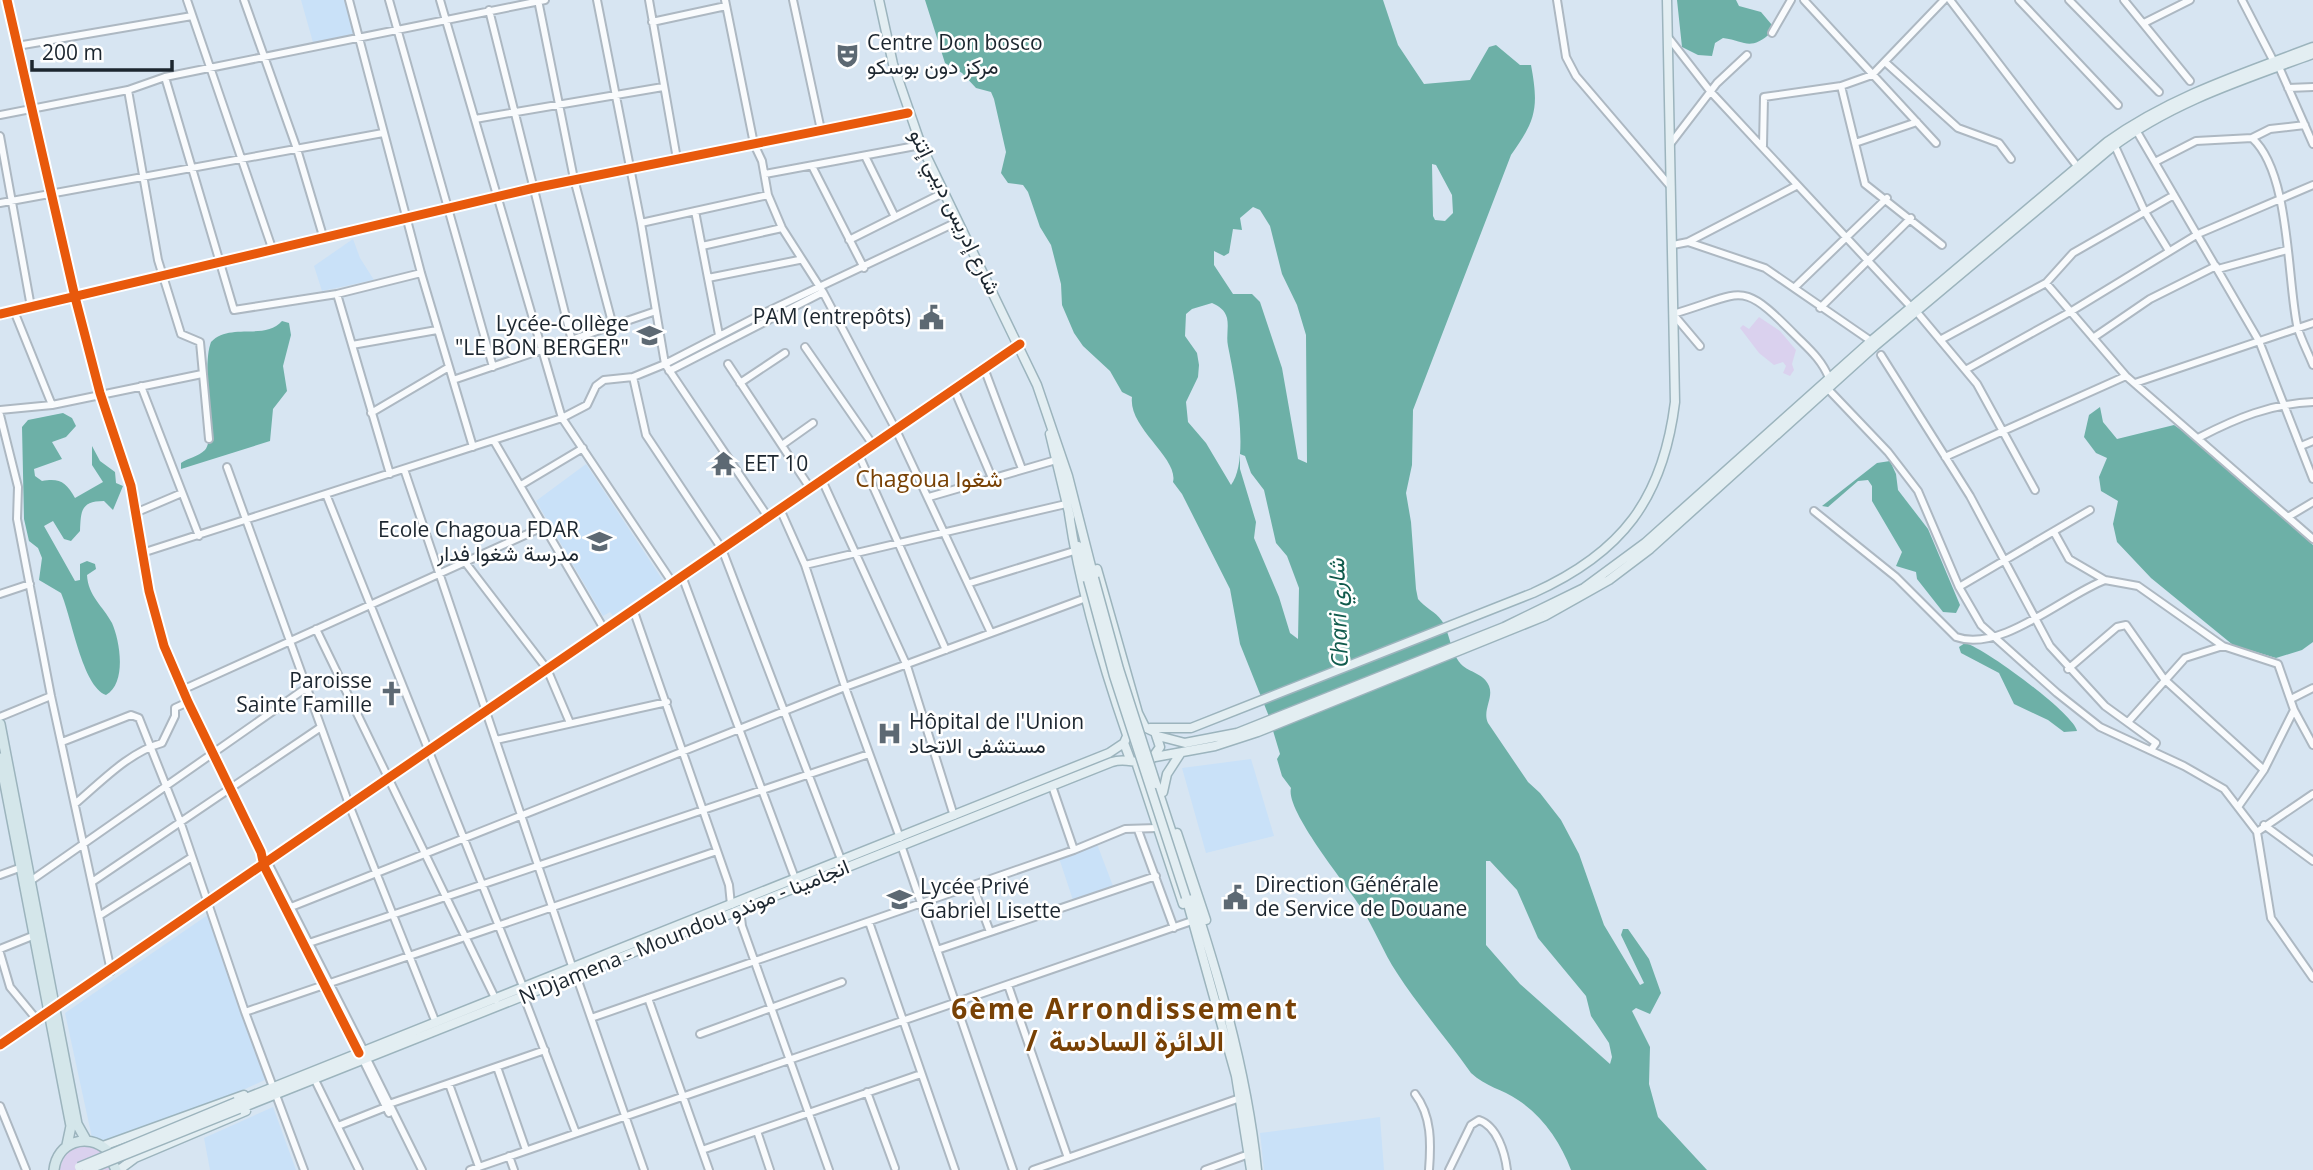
<svg xmlns="http://www.w3.org/2000/svg" width="2313" height="1170" viewBox="0 0 2313 1170" font-family="'Open Sans',Vazirmatn,sans-serif">
  <style>
    .built { fill: #c9e1f8 }
    .green { fill: #dad1ee }
    .water { fill: #6db0a7; fill-rule: evenodd }
    .lines { fill: none; stroke-linecap: round; stroke-linejoin: round }
    .minor-casing { stroke: #adb8c2; stroke-width: 10 }
    .major-casing { stroke: #9cb4bd; stroke-width: 11 }
    .highway-casing { stroke: #9cb4bd; stroke-width: 12 }
    .minor { stroke: #f9fbfd; stroke-width: 6 }
    .major { stroke: #e3eef2; stroke-width: 8 }
    .highway { stroke: #d4e6ea; stroke-width: 9 }
    .major-bridge-casing { stroke: #9cb4bd; stroke-width: 11; stroke-linecap: butt }
    .major-bridge { stroke: #e3eef2; stroke-width: 8 }
    .cycleway-casing { stroke: #fff; stroke-width: 13 }
    .cycleway { stroke: #e8590c; stroke-width: 9 }
    .labels { text-anchor: middle; stroke-width: 5; stroke-linejoin: round; paint-order: stroke }
    .poi-label { font-size: 21px; fill: #1c262f; stroke: #fff; text-anchor: start }
    .street-label { font-size: 21px; fill: #1c262f; stroke: #fff }
    .neighbourhood-label { font-size: 23px; fill: #784105; stroke: #fff }
    .water-label { font-size: 23px; font-style: italic; fill: #105a4c; stroke: #fff }
    .district-label { font-size: 28px; font-weight: bold; letter-spacing: 2px; fill: #784105; stroke: #fff }
  </style>
  <rect width="100%" height="100%" fill="#d7e5f2"/>
  <path class="built" d="M301,0H346L356,36L314,46Z
    M353,239L360,258L374,280L322,291L314,266Z
    M586,464L664,582L614,617L610,612L603,616L536,501Z
    M1251,759L1274,836L1206,853L1182,768Z
    M1097,844L1113,886L1073,900L1059,858Z
    M212,912L269,1078L219,1101L94,1147L65,1013Z
    M273,1107L296,1170H210L204,1138Z
    M1380,1117L1384,1170H1264L1260,1133Z"/>
  <path class="green" d="M1759,317L1780,331L1796,350L1792,364L1794,370L1790,376L1783,373L1786,366L1783,362L1774,365L1759,353L1740,328L1743,325L1749,329Z
    M82,1145C97,1147 108,1154 110,1170H59L66,1152Z"/>
  <path class="water" d="M925,0H1383L1398,45L1424,84L1470,80L1489,47L1496,45L1520,65H1531C1539,108 1536,120 1511,155L1413,410L1412,465L1406,493L1411,522L1416,589L1418,599C1425,608 1435,611 1442,621C1451,635 1450,654 1463,666C1472,673 1484,674 1489,686C1494,698 1482,710 1488,723L1528,782L1540,793L1561,820L1579,854L1604,925L1640,985L1644,983L1621,935L1623,929H1628L1649,959L1661,993L1650,1014L1636,1008L1632,1011L1650,1047L1649,1084L1658,1117L1707,1170H1571C1561,1143 1543,1116 1518,1100C1502,1089 1486,1087 1471,1073C1447,1039 1419,1007 1397,973C1383,952 1374,927 1360,906C1346,884 1285,810 1291,788L1282,776L1277,759L1280,754L1268,714L1240,644L1230,589L1182,494L1173,482C1179,458 1128,428 1132,397L1122,392L1110,371L1083,346L1074,333L1062,305L1061,284L1051,245L1040,227L1028,192L1023,185L1008,183L1001,173L1006,152L994,99L991,92L976,88L962,73L945,63ZM1432,164L1436,165L1452,195L1453,213L1445,221L1435,220L1433,216ZM1253,207L1260,210L1270,226L1282,274L1297,305L1306,335L1307,463L1298,459L1282,368L1260,302L1252,294H1233L1214,265V251L1224,256L1229,253L1233,229L1242,230L1240,218ZM1212,303C1219,306 1225,310 1227,318C1229,327 1226,337 1228,346C1234,376 1251,459 1231,485L1206,443L1188,422L1186,402L1198,377L1199,365L1197,353L1185,336L1186,314L1192,309ZM1240,454L1245,456L1251,473L1264,490L1276,543L1287,556L1299,588L1298,639L1290,633L1279,597L1254,538L1256,522L1240,469ZM1486,861H1490L1517,890L1538,938L1586,996L1591,1016L1609,1043L1612,1057L1610,1064L1520,984L1486,945Z
    M1677,0H1736L1739,6L1761,12L1772,25V32C1749,52 1746,41 1723,38L1715,43L1712,56L1698,55L1682,47Z
    M282,321L289,323L291,335L283,366L287,391L273,409L270,441L181,469V463C188,458 198,457 205,450C216,439 201,368 211,342C230,322 265,341 282,321Z
    M2100,407L2103,422L2117,439L2174,425L2196,440L2313,545V642L2302,650L2276,658L2233,645L2151,578L2117,542L2113,524L2118,501L2101,491L2099,477L2107,458L2096,453L2084,437L2089,415Z
    M63,413L72,418L76,426L66,437L52,442L62,459L34,469L35,476L42,481C60,478 66,482 75,498L103,482L92,465V446L100,461L115,472L116,483L123,486L113,510L104,501C80,501 81,512 80,531L71,541L64,539L53,521L44,526L75,581L80,580V564L87,561L95,564L96,569L87,575C88,596 103,606 112,623C120,641 127,683 106,695C82,686 72,618 61,593L39,580L42,558L38,548L29,541L24,519L22,427L28,420Z
    M1890,461L1896,474L1898,490L1928,529L1960,605L1956,613L1943,612L1917,579L1916,572L1896,566L1902,552L1872,501V486L1868,480L1858,481L1828,507L1822,506L1877,463Z
    M1965,643C1985,648 2074,714 2077,731L2064,732L2048,720L2014,704L1999,673L1961,653L1959,647Z"/>
  <g class="lines">
    <defs>
      <path id="minor" d="M7,0L75,297L100,393L131,486L149,591L164,646L188,702L261,852L264,866L359,1053
        M187,0L272,248
        M244,0L297,149L323,236
        M349,0L421,273L473,447
        M389,0L493,367
        M440,0L562,418L672,582
        M538,0L574,179L613,326
        M597,0L641,223L665,364L768,517
        M649,0L677,159
        M725,0L754,144L762,161L768,195L782,228L823,292L896,430L991,633
        M793,0L821,130
        M1557,0L1566,57L1576,76L1671,187
        M1804,0L1936,143
        M1950,0L2077,166
        M2019,0L2118,105
        M2069,0L2159,92
        M2124,0L2190,81
        M2242,0L2274,62
        M489,10L572,341
        M652,22L726,6
        M2144,23L2190,0
        M1772,33L1791,0
        M1668,37L1710,91L1911,307
        M17,46L192,16
        M1885,62L1958,128L1999,143L2011,159
        M2279,67L2313,144
        M165,77L234,310L337,294
        M1841,86L1865,184L1942,245
        M2288,88L2313,87
        M128,90L158,260L181,334L200,342L209,439
        M0,115L128,90L165,77L545,0
        M475,119L663,87
        M2136,130L2259,341L2313,479
        M0,136L31,307
        M2252,138C2290,172 2287,276 2297,325C2300,338 2308,352 2313,365
        M1671,143L1717,83L1747,55
        M1855,143L1917,122
        M2114,144L2145,212L2169,251
        M1763,146L1764,97L1841,86L1872,75L1944,0
        M865,156L895,217
        M2155,162L2196,141L2252,138L2270,129L2305,125
        M812,166L864,268
        M765,174L921,145
        M0,203L383,133
        M695,211L719,335
        M641,223L768,195
        M849,240L943,193
        M1688,242L1796,186
        M1673,245L1688,242L1765,268L1871,341
        M702,246L782,228
        M2218,269L2287,250
        M708,278L799,260
        M2046,283L2126,376L2313,539
        M1794,288L1887,198
        M1820,308L1911,218
        M14,311L52,405
        M1916,311L1977,384L2035,490
        M0,314L534,188L908,113
        M2093,338L2150,299L2216,266
        M1940,340L2046,283L2073,253L2174,195
        M352,345L437,330
        M1700,346L1673,314C1745,293 1739,278 1796,336C1809,349 1822,360 1829,378
        M805,347L873,445
        M1881,355L1970,496L2050,646L2105,706L2156,743L2151,750
        M728,364L810,488
        M984,368L1022,469
        M1967,369L2070,312L2198,234L2313,185
        M669,371L823,292
        M633,377L646,435L722,549L842,862
        M453,380L656,311
        M740,383L785,353
        M2135,383L2313,323
        M141,386L199,536
        M1827,388L1888,452L1918,491L1959,587L1981,625L2057,693L2100,727L2184,766L2224,789L2257,832L2271,918L2313,978
        M954,389L992,478
        M0,410L52,405L202,374
        M371,413L449,367
        M0,415L18,487L17,519L51,696L111,971
        M2200,437C2237,418 2270,404 2313,402
        M494,441L604,629
        M782,445L813,423
        M2301,446L2313,441
        M859,455L946,650
        M1945,457L2126,376
        M227,467L350,807L436,1023
        M404,469L573,969
        M390,474L337,294L421,273
        M822,480L907,666L954,816
        M521,485L583,448
        M326,494L524,989
        M929,497L1056,460
        M780,509L805,565L845,687L900,838
        M1814,511L1896,577L1956,637C2001,653 2063,596 2105,580
        M135,513L182,493
        M2288,517L2313,502
        M2054,532L2069,559L2105,580L2138,586L2223,646L2278,664L2294,710L2313,745
        M142,553L562,418L587,405L596,386L604,380L633,377L665,364L764,313L957,222
        M465,562L547,669L570,723
        M805,565L1066,504
        M682,576L796,881
        M970,583L1074,551
        M1959,587L2090,510
        M0,594L30,584
        M633,609L729,885L731,905
        M316,629L496,1000
        M2068,669L2117,627L2126,625L2164,679L2264,770
        M182,690L545,526
        M2291,699L2313,688
        M0,717L51,696
        M2128,722L2185,658L2223,646
        M496,740L667,702
        M62,742L131,715L139,718L180,821L245,1012L304,1170
        M1052,786L1074,850
        M75,804C101,782 129,752 162,743L175,716V708L188,702
        M2238,807L2264,770L2294,710
        M2264,825L2313,861
        M1138,830L1174,928
        M2257,832L2313,794
        M901,845L1013,1170
        M266,859L364,1051
        M0,875L22,867
        M29,882L306,688
        M92,882L321,727
        M973,886L990,932
        M291,907L845,687L1086,598
        M740,909L742,926L829,1170
        M99,916L192,857
        M869,922L955,1170
        M309,943L869,754
        M0,949L35,935
        M937,950L1156,876
        M0,953L10,987L38,1021
        M576,975L644,1170
        M1008,985L1068,1158
        M524,997L576,1133
        M648,998L709,1170
        M245,1012L717,851
        M591,1018L1074,850L1125,829L1157,828
        M700,1034L842,982
        M0,1045L1020,344
        M366,1057L422,1170
        M362,1058L389,1113
        M497,1067L526,1150
        M314,1078L359,1170
        M449,1084L479,1167
        M867,1092L895,1168
        M1415,1094C1432,1116 1431,1144 1429,1170
        M389,1104L545,1050
        M0,1106L26,1170
        M338,1126L386,1107
        M757,1131L770,1170
        M702,1150L921,1074
        M509,1156L514,1170
        M470,1170L1189,922
        M1033,1170L1240,1098
        M1205,1170L1249,1154
        M1449,1170L1471,1125L1479,1120C1497,1126 1505,1153 1507,1170"/>
      <path id="major" d="M879,0L893,64L921,145L1037,385L1068,476L1094,578
        M1050,434L1070,517
        M1069,514C1080,589 1102,663 1127,735
        M1078,546L1088,580
        M1097,569L1138,713L1145,727
        M1150,728H1191L1533,593C1622,553 1663,499 1675,402L1667,0
        M1158,736L1185,743L1237,733L1504,627L1584,588L1645,543L1871,341L2107,142C2170,97 2241,74 2313,47
        M1155,757L1215,746L1258,732L1545,616L1609,580L1650,549L1875,346L2111,148C2172,102 2242,80 2313,54
        M1136,762L1183,904
        M1156,784C1197,912 1243,1035 1257,1170
        M1163,792L1167,774L1180,754
        M1177,833L1206,920
        M1186,897L1236,1076L1251,1170
        M236,1102L1109,753L1124,743
        M239,1109L1112,762C1126,757 1136,765 1150,761L1160,747L1155,732L1142,726L1129,732L1124,743L1130,759
        M103,1146L244,1095
        M119,1170L135,1158L246,1111"/>
      <path id="highway" d="M0,724L77,1124L86,1140
        M0,758L71,1126L67,1145
        M54,1170C57,1142 87,1132 107,1150L116,1170"/>
    </defs>
    <use href="#minor" class="minor-casing"/>
    <use href="#major" class="major-casing"/>
    <use href="#highway" class="highway-casing"/>
    <use href="#minor" class="minor"/>
    <use href="#major" class="major"/>
    <use href="#highway" class="highway"/>
    <defs>
      <path id="major-bridge" d="M1094,578L1119,669L1156,784
        M1088,580L1114,676L1186,897
        M79,1167L236,1102
        M87,1170L239,1109"/>
    </defs>
    <use href="#major-bridge" class="major-bridge-casing"/>
    <use href="#major-bridge" class="major-bridge"/>
    <defs>
      <path id="cycleway" d="M7,0L75,297L100,393L131,486L149,591L164,646L188,702L261,852L264,866L359,1053
        M0,314L534,188L908,113
        M0,1045L1020,344"/>
    </defs>
    <use href="#cycleway" class="cycleway-casing"/>
    <use href="#cycleway" class="cycleway"/>
  </g>
  <defs>
    <symbol id="theatre-bare" viewBox="-9 -9 18 18"><path d="M-5-5.5Q0-4 5-5.5V0Q5 5 0 6Q-5 5-5 0ZM-3.3-2.5H-1v1.5H-3.3ZM1-2.5H3.3v1.5H1ZM-2.8 1Q0 5.5 2.8 1Z" fill="#5d6973" stroke="#fff" stroke-width="2.5" paint-order="stroke"/></symbol>
    <symbol id="civic-bare" viewBox="-9 -9 18 18"><path d="M-.6-6.5H3V-4.5H.6V-3L4-1V1h2V6H-6V1h2V-1L-.6-3ZM-1.2 2.5V6h2.4V2.5Z" fill="#5d6973" stroke="#fff" stroke-width="2.5" paint-order="stroke"/></symbol>
    <symbol id="school-bare" viewBox="-9 -9 18 18"><path d="M0-5L7-2L0 1L-7-2ZM-4 1L0 2.5L4 1V4Q0 6-4 4Z" fill="#5d6973" stroke="#fff" stroke-width="2.5" paint-order="stroke"/></symbol>
    <symbol id="temple-bare" viewBox="-9 -9 18 18"><path d="M0-6L5-2H3V0L6.5 2.5H4V6H1.5V3h-3V6H-4V2.5H-6.5L-3 0V-2H-5Z" fill="#5d6973" stroke="#fff" stroke-width="2.5" paint-order="stroke"/></symbol>
    <symbol id="church-bare" viewBox="-9 -9 18 18"><path d="M-1.2-6h2.4v3.5h3.3v2.4h-3.3V6h-2.4V-.1h-3.3v-2.4h3.3Z" fill="#5d6973" stroke="#fff" stroke-width="2.5" paint-order="stroke"/></symbol>
    <symbol id="hospital-bare" viewBox="-9 -9 18 18"><path d="M-5-5h3v3.5h4V-5h3V5h-3V1.5h-4V5h-3Z" fill="#5d6973" stroke="#fff" stroke-width="2.5" paint-order="stroke"/></symbol>
  </defs>
  <g fill-rule="evenodd">
    <use href="#theatre-bare" x="830" y="38" width="35" height="35"/>
    <use href="#civic-bare" x="914" y="300" width="35" height="35"/>
    <use href="#school-bare" x="632" y="318" width="35" height="35"/>
    <use href="#temple-bare" x="706" y="446" width="35" height="35"/>
    <use href="#school-bare" x="582" y="524" width="35" height="35"/>
    <use href="#church-bare" x="374" y="676" width="35" height="35"/>
    <use href="#hospital-bare" x="872" y="716" width="35" height="35"/>
    <use href="#civic-bare" x="1218" y="880" width="35" height="35"/>
    <use href="#school-bare" x="882" y="882" width="35" height="35"/>
  </g>
  <g class="labels">
    <g class="poi-label">
      <text x="867" y="50">Centre Don bosco<tspan x="867" dy="24">مركز دون بوسكو</tspan></text>
      <text x="911" y="324" text-anchor="end">PAM (entrepôts)</text>
      <text x="629" y="331" text-anchor="end">Lycée-Collège<tspan x="629" dy="24">"LE BON BERGER"</tspan></text>
      <text x="744" y="471">EET 10</text>
      <text x="579" y="537" text-anchor="end">Ecole Chagoua FDAR<tspan x="579" dy="24">مدرسة شغوا فدار</tspan></text>
      <text x="372" y="688" text-anchor="end">Paroisse<tspan x="372" dy="24">Sainte Famille</tspan></text>
      <text x="909" y="729">Hôpital de l'Union<tspan x="909" dy="24">مستشفى الاتحاد</tspan></text>
      <text x="1255" y="892">Direction Générale<tspan x="1255" dy="24">de Service de Douane</tspan></text>
      <text x="920" y="894">Lycée Privé<tspan x="920" dy="24">Gabriel Lisette</tspan></text>
    </g>
    <g class="street-label">
      <text transform="translate(955 212) rotate(64)" y="7">شارع إدريس ديبي إتنو</text>
      <text transform="translate(684 932) rotate(-22)" y="7">N'Djamena - Moundou انجامينا - موندو</text>
    </g>
    <g class="neighbourhood-label">
      <text x="929" y="487">Chagoua شغوا</text>
    </g>
    <g class="water-label">
      <text transform="translate(1338 613) rotate(-92)" y="8">Chari شاري</text>
    </g>
    <g class="district-label">
      <text x="1125" y="1019">6ème Arrondissement<tspan x="1125" dy="32">/ الدائرة السادسة</tspan></text>
    </g>
  </g>
  <path d="M32 60v10h140v-10" fill="none" stroke="#1c262f" stroke-width="3.5"/>
  <text x="42" y="60" font-size="21" fill="#1c262f" stroke="#ffffff" stroke-width="5" paint-order="stroke">200 m</text>
</svg>
